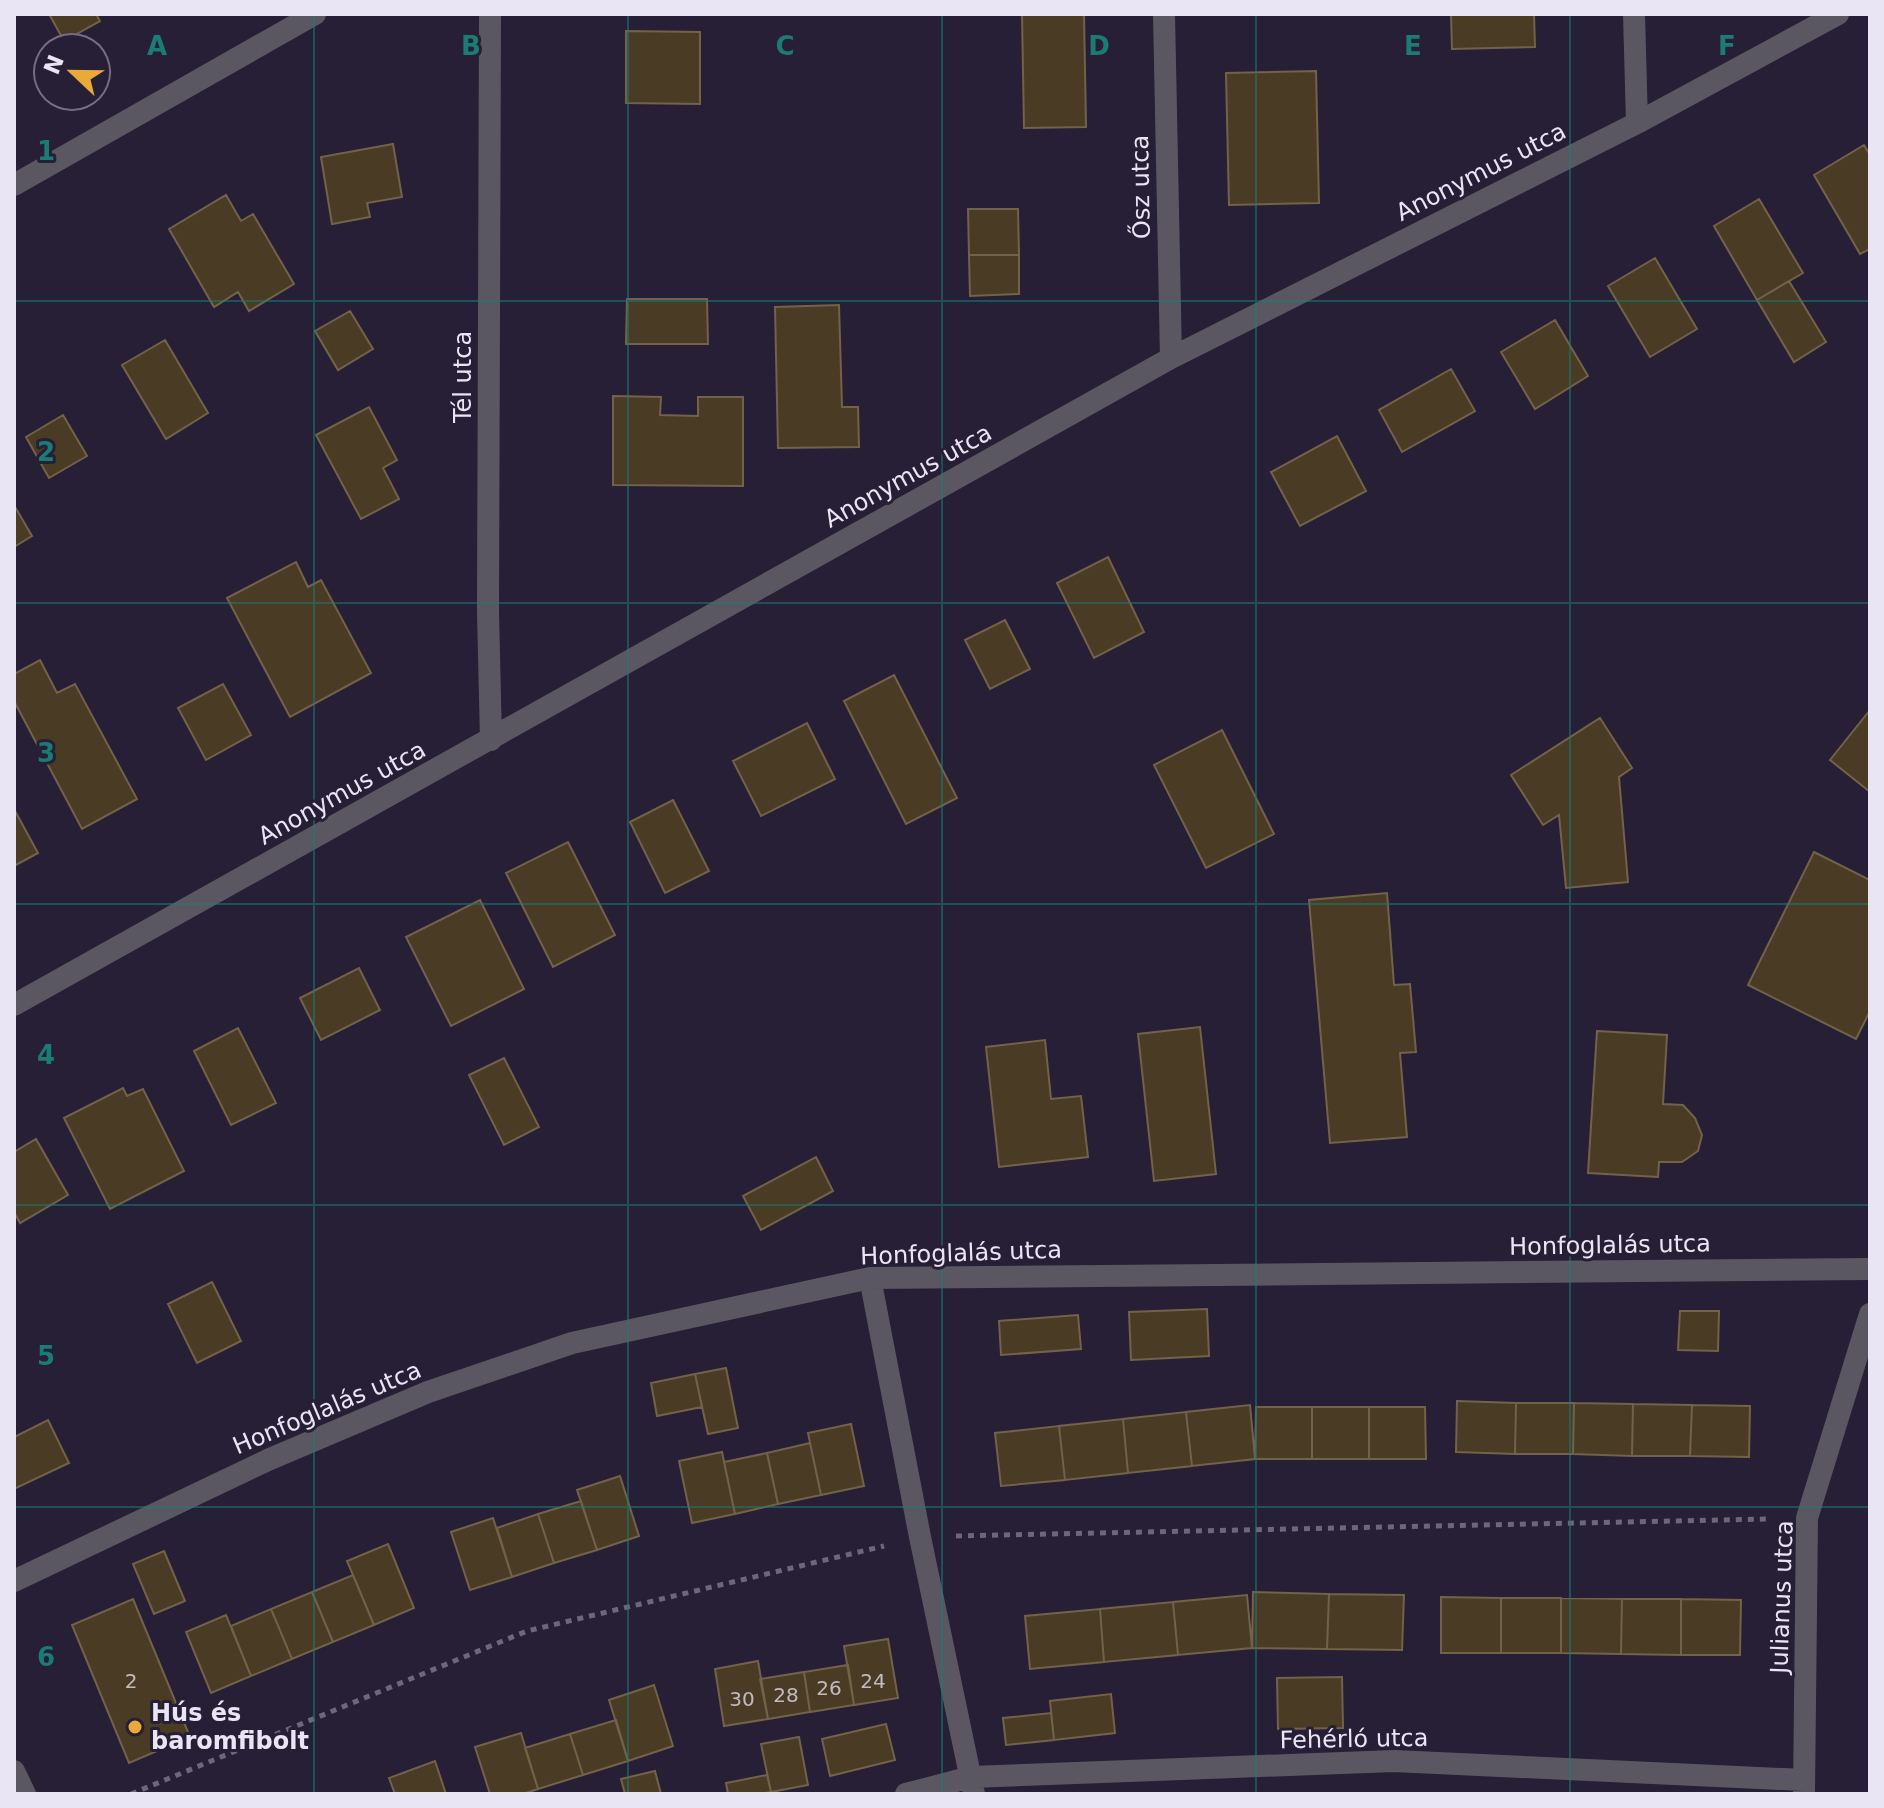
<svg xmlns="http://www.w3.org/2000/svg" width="1884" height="1808" viewBox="0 0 1884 1808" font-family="'DejaVu Sans',sans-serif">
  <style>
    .building { fill: #4a3b24; stroke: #72624a; stroke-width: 2 }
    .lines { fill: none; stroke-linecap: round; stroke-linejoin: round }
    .path { stroke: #6e677a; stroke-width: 5; stroke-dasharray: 6 6; stroke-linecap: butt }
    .minor { stroke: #5b5762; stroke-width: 22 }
    .grid { fill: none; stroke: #1a7c75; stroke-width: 2; stroke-opacity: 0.55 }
    .poi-dot { fill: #eaaa39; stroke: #271f35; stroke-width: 3 }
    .labels { text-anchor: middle; stroke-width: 6; stroke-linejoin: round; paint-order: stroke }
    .number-label { font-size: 20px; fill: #c2bac0 }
    .street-label { font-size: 24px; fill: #eae5f4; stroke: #271f35 }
    .poi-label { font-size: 24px; font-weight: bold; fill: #eae5f4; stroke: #271f35; text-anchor: start }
    .grid-label { font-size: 26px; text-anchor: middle; font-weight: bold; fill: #1a7c75; stroke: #271f35; stroke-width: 6; stroke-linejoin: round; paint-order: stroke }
  </style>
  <rect width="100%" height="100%" fill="#271f35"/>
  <path class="building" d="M49,14H96L100,21L64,41Z
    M1022,14H1084L1086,127L1024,128Z
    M1451,14H1534L1535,47L1452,49Z
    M626,31L700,32V104L626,103Z
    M1316,71L1319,203L1229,205L1226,73Z
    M393,144L402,197L367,203L370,217L332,224L321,157Z
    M1864,145L1870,155V249L1860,254L1814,175Z
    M226,195L241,221L253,214L294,284L249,311L238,292L214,307L169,229Z
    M1759,199L1803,273L1757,300L1714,226Z
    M968,209H1018L1019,255H969Z
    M969,255H1019V294L970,296Z
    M1655,258L1697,329L1650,357L1608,286Z
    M1789,281L1826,342L1794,362L1757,300Z
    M627,299H707L708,344H626Z
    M839,305L842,407H858L859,447L778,448L775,307Z
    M350,311L373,349L338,370L315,331Z
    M1555,320L1588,376L1535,409L1501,352Z
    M165,340L208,413L166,439L122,365Z
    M1451,369L1475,411L1402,452L1379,410Z
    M613,396L661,397L660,415L698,416V397H743V486L613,485Z
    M369,407L397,460L383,468L399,499L361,519L316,435Z
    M63,415L87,456L49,478L26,437Z
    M1337,436L1366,491L1300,526L1271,472Z
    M14,505L32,536L14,547Z
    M1108,557L1144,632L1094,658L1057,583Z
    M296,562L308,587L321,580L371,673L290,717L227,598Z
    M1005,620L1030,669L990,689L965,640Z
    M40,660L57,693L75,684L137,799L82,829L14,701V674Z
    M894,675L957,798L906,824L844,701Z
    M223,684L251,735L206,760L178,708Z
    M1870,710V792L1830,760Z
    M1600,718L1632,768L1619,777L1628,882L1566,888L1559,815L1543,825L1511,775Z
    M807,723L835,779L761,816L733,761Z
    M1222,730L1274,834L1206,868L1154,765Z
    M673,800L709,871L665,893L630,822Z
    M14,809L38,853L14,866Z
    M568,842L615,935L553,967L506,873Z
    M1814,852L1870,880V1011L1856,1039L1748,985Z
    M1387,893L1394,985L1410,984L1416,1052L1400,1053L1407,1137L1330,1143L1309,900Z
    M480,900L524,989L451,1026L406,937Z
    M359,968L380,1010L321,1040L300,998Z
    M1200,1027L1216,1174L1154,1181L1138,1034Z
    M238,1028L276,1103L231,1125L194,1051Z
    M1597,1031L1667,1035L1663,1104L1683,1105L1695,1118L1702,1135L1698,1151L1682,1162H1659L1658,1177L1588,1173Z
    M1045,1040L1051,1099L1081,1096L1088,1157L999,1167L986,1047Z
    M504,1058L539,1127L504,1145L469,1075Z
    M123,1088L127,1096L143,1089L184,1171L110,1209L64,1118Z
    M36,1139L68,1195L20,1223L14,1212V1152Z
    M816,1157L833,1191L761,1230L743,1196Z
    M212,1282L241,1341L197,1363L168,1304Z
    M1207,1309L1209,1356L1131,1360L1129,1312Z
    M1680,1311H1719L1718,1351L1678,1350Z
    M1078,1315L1081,1349L1001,1355L999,1321Z
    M726,1368L738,1428L708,1434L695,1374Z
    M695,1374L702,1407L657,1416L651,1383Z
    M1457,1401L1516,1403L1515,1454L1456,1452Z
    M1516,1403H1574L1573,1454H1515Z
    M1574,1403L1633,1404L1632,1456L1573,1454Z
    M1633,1404L1692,1405L1690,1456H1632Z
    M1250,1405L1255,1459L1192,1466L1186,1412Z
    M1692,1405L1750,1406L1749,1457L1690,1456Z
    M1256,1407H1312V1459H1255Z
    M1312,1407H1369V1459H1312Z
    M1369,1407H1425L1426,1459H1369Z
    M1186,1412L1192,1466L1128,1473L1123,1419Z
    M1123,1419L1128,1473L1065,1480L1059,1426Z
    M48,1420L69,1463L14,1489V1437Z
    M851,1424L864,1486L821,1495L808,1433Z
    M1059,1426L1065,1480L1001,1486L995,1433Z
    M810,1443L821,1495L778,1504L767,1453Z
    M722,1452L735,1514L692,1523L679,1461Z
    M767,1453L778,1504L735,1514L724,1462Z
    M620,1476L639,1536L597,1550L577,1490Z
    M581,1501L597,1550L554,1563L538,1514Z
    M538,1514L554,1563L512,1577L497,1528Z
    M493,1518L512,1577L470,1590L451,1532Z
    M388,1544L414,1608L374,1625L347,1561Z
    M164,1551L185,1601L154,1614L133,1564Z
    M353,1575L374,1625L333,1642L312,1592Z
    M312,1592L333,1642L292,1659L271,1609Z
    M1253,1592L1329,1594L1327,1649L1252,1648Z
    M1329,1594L1404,1595L1402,1650L1327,1649Z
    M1247,1595L1252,1648L1178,1655L1173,1602Z
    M1441,1597L1501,1598V1653H1441Z
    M1501,1598H1561V1653H1501Z
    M1561,1598L1622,1599L1621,1654L1561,1653Z
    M133,1599L190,1737L129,1763L72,1625Z
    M1622,1599H1681V1655L1621,1654Z
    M1681,1599L1741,1600L1740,1655H1681Z
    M1173,1602L1178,1655L1104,1662L1100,1609Z
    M271,1609L292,1659L251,1676L231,1626Z
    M1100,1609L1104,1662L1030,1669L1025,1616Z
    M226,1615L251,1676L211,1693L186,1632Z
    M888,1639L898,1698L854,1705L844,1646Z
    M758,1661L768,1719L724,1726L715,1669Z
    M848,1665L854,1705L810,1712L804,1672Z
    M804,1672L810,1712L768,1719L760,1679Z
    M1342,1677L1343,1728L1278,1729L1277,1678Z
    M654,1685L673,1746L628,1761L609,1700Z
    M1111,1694L1115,1733L1054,1740L1050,1701Z
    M1051,1713L1054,1740L1006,1745L1003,1718Z
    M616,1720L628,1761L583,1775L570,1734Z
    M886,1724L895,1760L830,1776L822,1739Z
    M521,1733L538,1789L523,1794H490L475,1747Z
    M570,1734L583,1775L538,1789L525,1748Z
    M799,1737L808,1785L771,1792L761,1744Z
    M435,1761L446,1794H395L389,1778Z
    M655,1771L661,1794H625L621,1779Z
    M767,1775L771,1792L759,1794H728L726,1783Z"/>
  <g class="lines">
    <path class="path" d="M956,1536L1770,1519
      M131,1794L527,1631L884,1546"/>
    <path class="minor" d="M490,14L488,612L491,740
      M1164,14L1171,358
      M1634,14L1637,123
      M14,185L315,14
      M14,1005L1171,358L1637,123L1838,14
      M870,1278L920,1537L974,1794
      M14,1581L270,1459L428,1392L572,1343L870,1278L1870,1269
      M14,1771L25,1794
      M1804,1793L1807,1518L1870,1314
      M906,1794L971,1777L1394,1761L1804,1780"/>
  </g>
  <path class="grid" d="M314,14V1794M628,14V1794M942,14V1794M1256,14V1794M1570,14V1794M14,301H1870M14,603H1870M14,904H1870M14,1205H1870M14,1507H1870"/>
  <circle class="poi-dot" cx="135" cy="1727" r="8"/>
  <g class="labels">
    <g class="number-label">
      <text x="131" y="1688">2</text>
      <text x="873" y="1688">24</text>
      <text x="829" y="1695">26</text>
      <text x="786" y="1702">28</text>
      <text x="742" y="1706">30</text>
    </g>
    <g class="street-label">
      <text transform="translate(1481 172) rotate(-27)" y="8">Anonymus utca</text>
      <text transform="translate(1141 187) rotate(-91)" y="8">Ősz utca</text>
      <text transform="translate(463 377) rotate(-90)" y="8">Tél utca</text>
      <text transform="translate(908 476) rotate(-29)" y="8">Anonymus utca</text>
      <text transform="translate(342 793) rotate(-29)" y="8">Anonymus utca</text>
      <text transform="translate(1610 1245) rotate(-1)" y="8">Honfoglalás utca</text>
      <text transform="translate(961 1253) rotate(-2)" y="8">Honfoglalás utca</text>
      <text transform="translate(327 1408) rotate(-23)" y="8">Honfoglalás utca</text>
      <text transform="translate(1782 1597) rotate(-88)" y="8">Julianus utca</text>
      <text transform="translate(1354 1739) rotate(-1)" y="8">Fehérló utca</text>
    </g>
    <g class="poi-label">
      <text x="151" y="1721">Hús és<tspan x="151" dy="28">baromfibolt</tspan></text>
    </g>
  </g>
  <g class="grid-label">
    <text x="157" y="55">A</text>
    <text x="471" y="55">B</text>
    <text x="785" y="55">C</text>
    <text x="1099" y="55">D</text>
    <text x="1413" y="55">E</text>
    <text x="1727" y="55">F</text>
    <text x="46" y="160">1</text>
    <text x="46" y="461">2</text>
    <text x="46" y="762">3</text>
    <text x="46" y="1064">4</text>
    <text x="46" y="1365">5</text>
    <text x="46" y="1666">6</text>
  </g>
  <rect width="1884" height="1808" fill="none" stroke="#eae5f4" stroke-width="32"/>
  <g transform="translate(72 72) rotate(292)"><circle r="38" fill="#271f35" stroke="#756e81" stroke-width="2"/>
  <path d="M0-6L14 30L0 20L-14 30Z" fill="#eaaa39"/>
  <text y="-12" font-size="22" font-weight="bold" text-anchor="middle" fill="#eae5f4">N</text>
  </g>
</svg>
